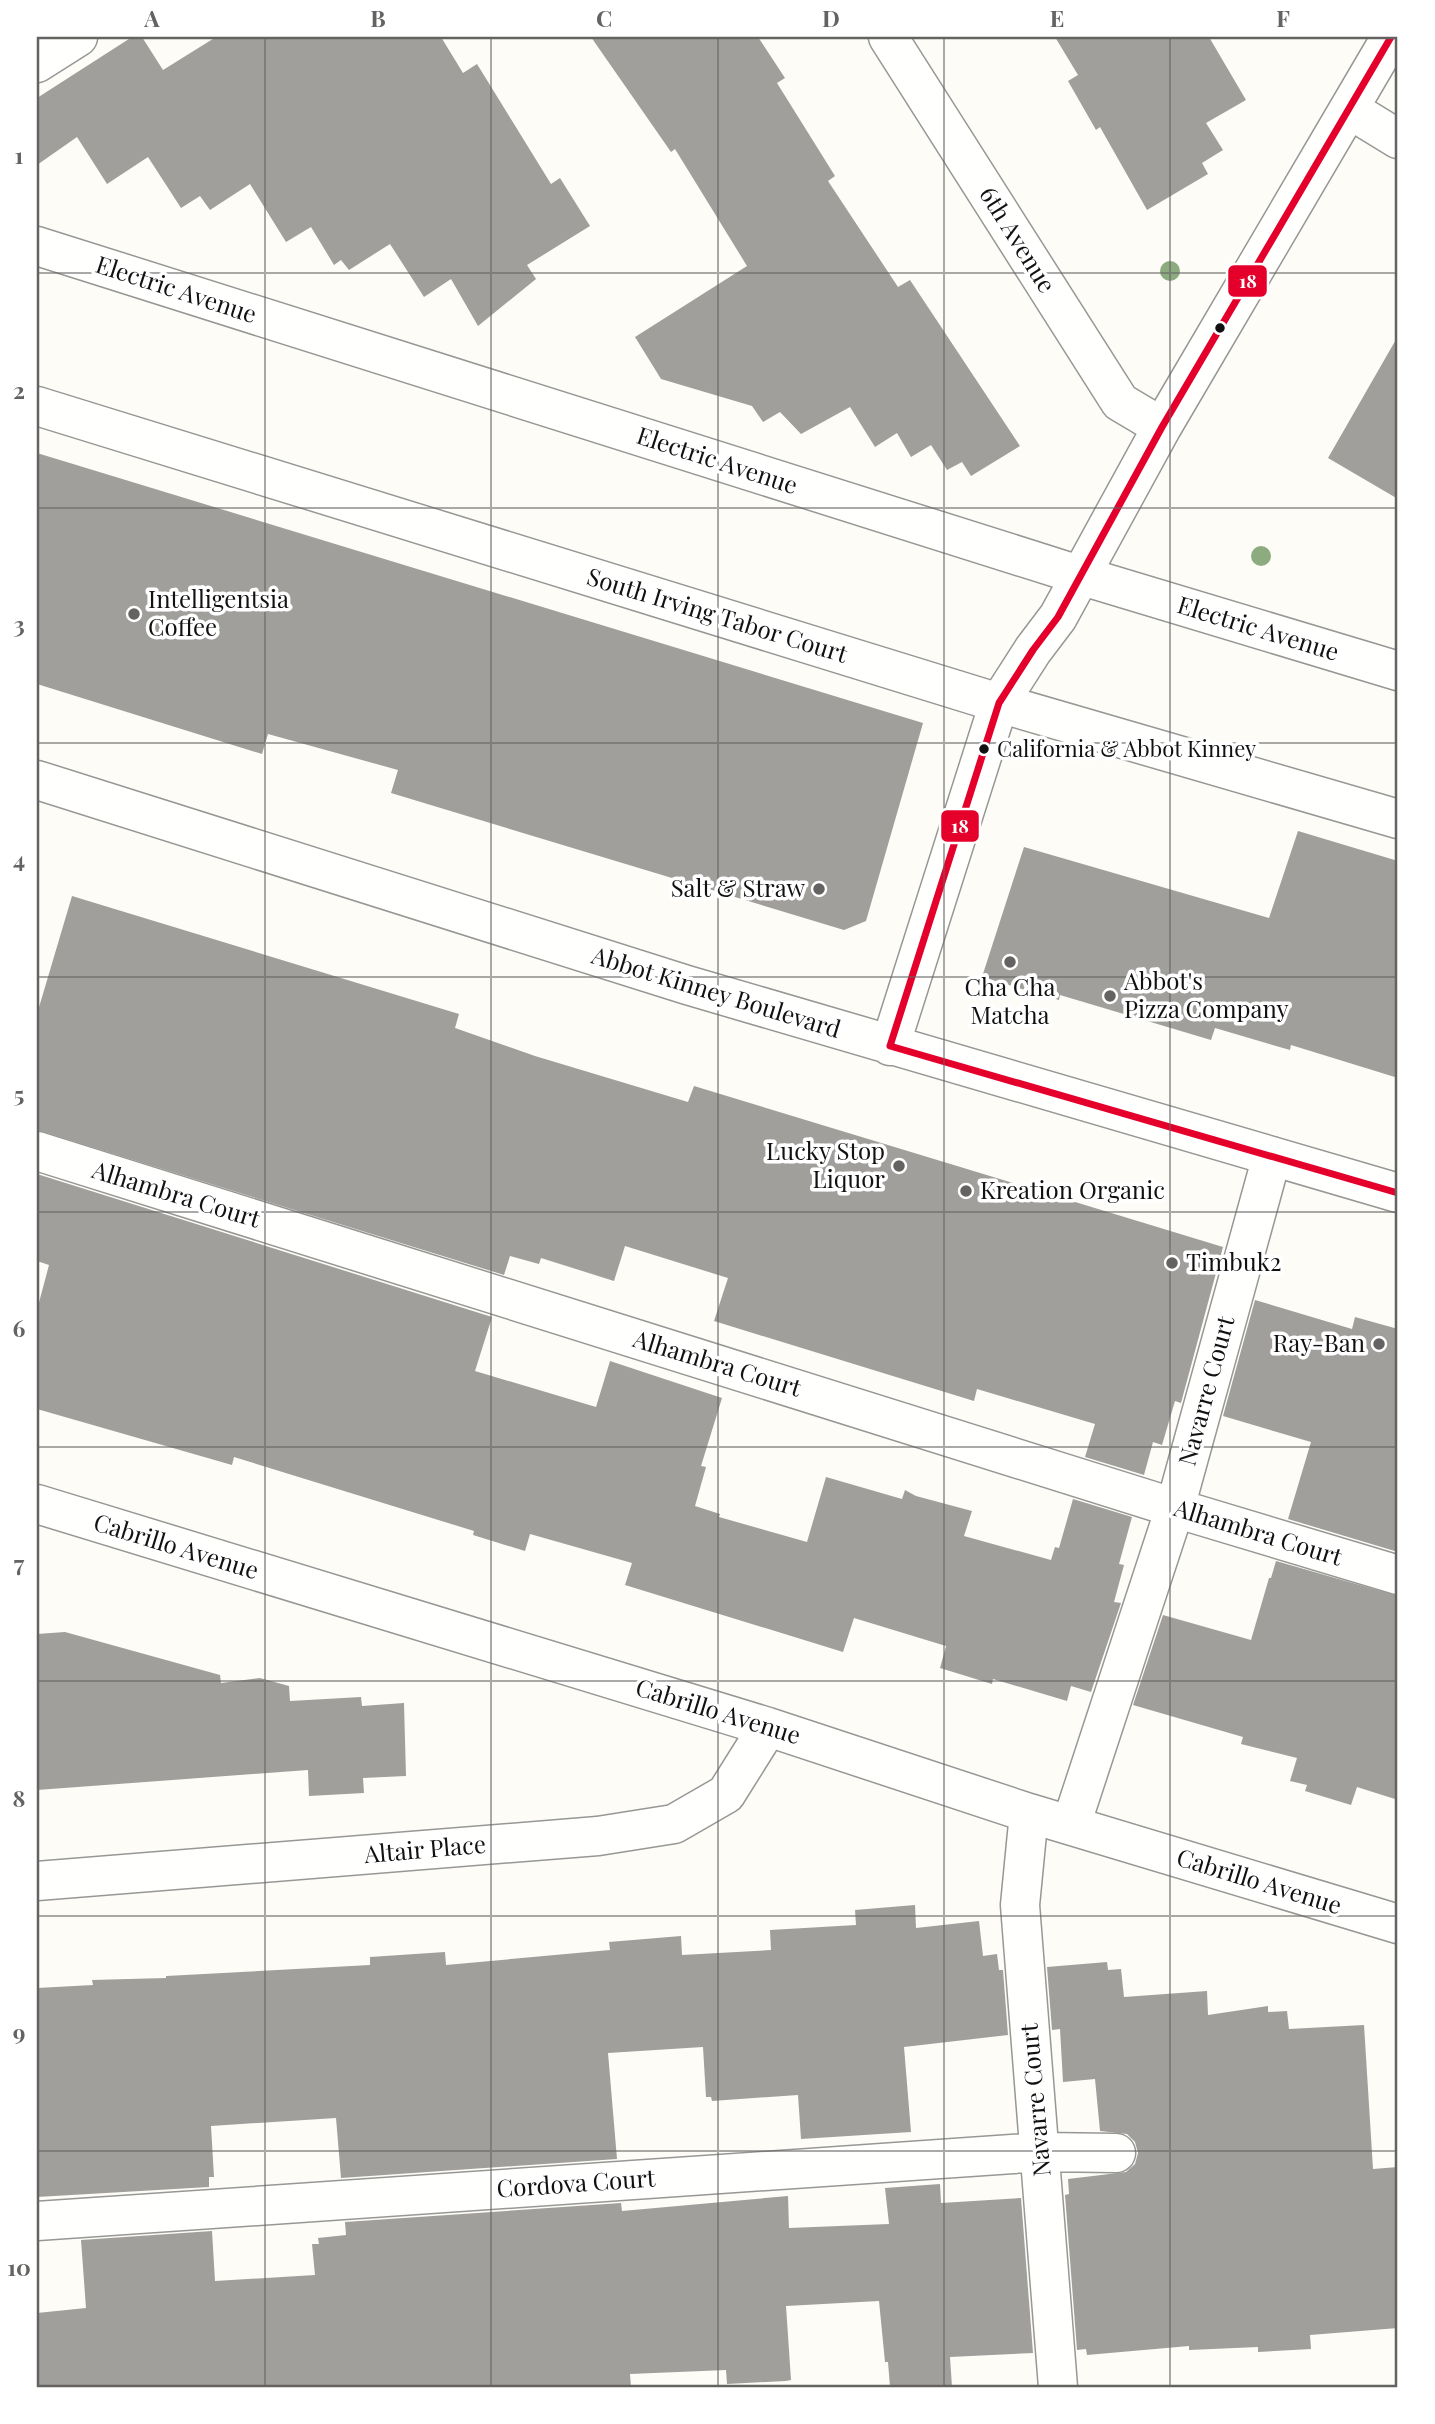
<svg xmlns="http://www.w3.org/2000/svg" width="1435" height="2424" viewBox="0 0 1435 2424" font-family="'Playfair Display',serif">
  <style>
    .building { fill: #a19f9c }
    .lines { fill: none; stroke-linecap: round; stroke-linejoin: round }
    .minor-casing { stroke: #979795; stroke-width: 41 }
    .minor { stroke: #fffffe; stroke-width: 38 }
    .bus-1-casing { stroke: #fff; stroke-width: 12 }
    .bus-1 { stroke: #e4002b; stroke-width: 7 }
    .tree { fill: #8cac80 }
    .grid { fill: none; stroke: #646362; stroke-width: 2; stroke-opacity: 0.55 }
    .bus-dot { fill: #111; stroke: #fff; stroke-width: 2.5 }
    .poi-dot { fill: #646362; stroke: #fff; stroke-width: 2.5 }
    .labels { text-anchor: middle; stroke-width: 7; stroke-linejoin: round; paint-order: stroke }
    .bus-label { font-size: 22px; fill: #111; stroke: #fff; text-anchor: start }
    .street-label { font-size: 24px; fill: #111; stroke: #fff }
    .poi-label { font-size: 24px; fill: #111; stroke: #fff; text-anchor: start }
    .line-badge { stroke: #fff; stroke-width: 2.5 }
    .badge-label { font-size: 19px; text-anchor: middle; font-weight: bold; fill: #fff }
    .neatline { fill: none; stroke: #646362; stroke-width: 2.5 }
    .grid-label { font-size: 23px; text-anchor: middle; font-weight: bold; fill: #646362 }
  </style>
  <rect width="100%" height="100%" fill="#fdfcf7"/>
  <path class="building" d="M132,37H142L163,70L216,37H441L463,73L477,64L551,184L560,178L590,226L527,265L536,279L478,326L451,279L424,297L390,244L349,270L341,260L334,265L311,227L286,242L250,184L210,210L200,196L181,208L148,157L107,184L77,137L37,165V98Z
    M591,37H758L785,78L777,83L835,176L828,181L898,287L910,280L1020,446L971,476L962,462L947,470L931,445L911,457L897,433L875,447L850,407L801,434L780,412L763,422L752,406L661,379L635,337L747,266L675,149L671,152Z
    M1055,37H1209L1246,100L1206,123L1223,150L1202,163L1208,174L1147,210L1100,127L1096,130L1068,81L1078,75Z
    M1398,336V499L1328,458Z
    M37,453L923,723L866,921L844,930L391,793L398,770L268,734L262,754L37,684Z
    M1298,831L1398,861V1078L1291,1045L1290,1050L1215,1028L1211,1040L1060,995L1059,1000L982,977L1024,847L1269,918Z
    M72,896L459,1014L455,1028L535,1056L688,1102L694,1086L1223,1247L1181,1403L1175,1401L1162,1445L1153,1442L1144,1475L1085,1457L1095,1424L977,1389L974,1401L714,1321L728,1278L625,1246L614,1281L541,1258L539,1264L510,1256L504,1275L37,1130V1014Z
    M37,1174L492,1317L475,1371L596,1407L610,1361L722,1398L701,1466L706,1467L695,1506L720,1514L719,1517L807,1542L826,1477L902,1499L905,1490L916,1496L972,1511L964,1536L1051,1560L1055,1547L1059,1548L1073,1499L1132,1517L1119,1564L1124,1565L1114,1602L1121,1603L1091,1692L1071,1686L1067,1701L993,1679L992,1684L940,1668L946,1646L854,1618L843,1652L625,1585L632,1563L530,1534L525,1551L473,1535L474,1531L234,1457L232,1465L37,1409V1310L49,1265L37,1261Z
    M1255,1300L1352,1329L1355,1317L1398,1329V1552L1288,1519L1311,1442L1223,1416Z
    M1276,1561L1398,1596V1800L1357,1787L1351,1805L1305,1791L1307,1785L1290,1781L1297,1758L1241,1744L1243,1737L1133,1705L1163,1615L1251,1640L1269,1578H1271Z
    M65,1632L220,1675L221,1683L260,1678L289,1686L290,1701L361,1697L362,1706L404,1703L406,1776L363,1778L364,1793L309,1796L308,1770L37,1790V1634Z
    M915,1905L916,1928L979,1921L983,1956L997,1954L999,1970H1003L1008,2035L904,2047L911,2132L801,2139L798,2095L712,2101L711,2097H706L703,2047L608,2053L617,2159L341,2178L336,2118L211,2126L214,2177H209V2187L37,2197V1988L93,1985L92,1980L166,1978V1976L370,1965V1957L445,1952L446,1965L610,1950L609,1942L681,1936L682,1955L771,1950L770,1930L856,1925L855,1910Z
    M1107,1962L1108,1970L1121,1969L1124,1997L1207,1991L1208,2015L1268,2006V2012L1287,2011L1289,2029L1364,2025L1373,2169L1398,2167V2328L1310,2335L1311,2349L1258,2352V2347L1189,2350V2346L1087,2355L1086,2349L1077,2350L1065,2195L1069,2194L1068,2179L1126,2172L1135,2164L1138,2153L1135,2142L1127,2134L1100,2131L1095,2079L1063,2082L1060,2029L1052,2030L1047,1967Z
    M940,2184L941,2203L1021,2198L1033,2353L950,2357L952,2387H890L888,2362H885L879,2301L786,2306L791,2380L786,2381L727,2384L726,2370L630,2374L631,2387H37V2313L86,2308L81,2240L212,2231L215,2281L315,2275L312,2244H319L318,2238L346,2235L345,2222L621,2203L622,2211L788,2196L789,2228L889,2224L885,2188Z"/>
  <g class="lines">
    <defs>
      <path id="minor" d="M888,37L1120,402L1162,427
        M37,63L78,37
        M1349,109L1398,139
        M37,246L1079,575L1398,671
        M37,406L999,703L1398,819
        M37,780L687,985L1398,1193
        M890,1046L999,703L1033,650L1058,617L1162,427L1391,37
        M37,1151L1175,1508L1398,1575
        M37,1504L768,1727L1029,1813L1398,1924
        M1029,1813L1020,1905L1058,2387
        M1071,1825L1175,1508L1272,1156
        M37,1881L598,1836L674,1824L726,1794L768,1727
        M37,2221L1041,2152L1116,2153"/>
    </defs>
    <use href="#minor" class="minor-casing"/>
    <use href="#minor" class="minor"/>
    <defs>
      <path id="bus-1" d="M890,1046L999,703L1033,650L1058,617L1162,427L1391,37
        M890,1046L1398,1193"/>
    </defs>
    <use href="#bus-1" class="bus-1-casing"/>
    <use href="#bus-1" class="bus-1"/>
  </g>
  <g class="tree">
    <circle cx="1170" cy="271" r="10"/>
    <circle cx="1261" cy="556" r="10"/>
  </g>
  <path class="grid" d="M265,37V2387M491,37V2387M718,37V2387M944,37V2387M1170,37V2387M37,273H1398M37,508H1398M37,743H1398M37,977H1398M37,1212H1398M37,1447H1398M37,1681H1398M37,1916H1398M37,2151H1398"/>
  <g class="bus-dot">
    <circle cx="1220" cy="328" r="6"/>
    <circle cx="984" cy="749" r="6"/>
  </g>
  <g class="poi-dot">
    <circle cx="134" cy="614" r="7"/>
    <circle cx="819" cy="889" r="7"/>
    <circle cx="1010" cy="962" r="7"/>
    <circle cx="1110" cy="996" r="7"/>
    <circle cx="899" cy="1166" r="7"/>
    <circle cx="966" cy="1191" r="7"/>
    <circle cx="1172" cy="1263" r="7"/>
    <circle cx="1379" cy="1344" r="7"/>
  </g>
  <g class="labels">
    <g class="bus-label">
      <text x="997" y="757">California &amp; Abbot Kinney</text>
    </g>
    <g class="street-label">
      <text transform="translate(1017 240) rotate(58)" y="8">6th Avenue</text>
      <text transform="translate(176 290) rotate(18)" y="8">Electric Avenue</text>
      <text transform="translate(717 461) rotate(18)" y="8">Electric Avenue</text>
      <text transform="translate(717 616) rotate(17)" y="8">South Irving Tabor Court</text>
      <text transform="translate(1258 629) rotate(17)" y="8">Electric Avenue</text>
      <text transform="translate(716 993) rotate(17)" y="8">Abbot Kinney Boulevard</text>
      <text transform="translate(176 1195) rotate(17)" y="8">Alhambra Court</text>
      <text transform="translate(717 1364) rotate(17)" y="8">Alhambra Court</text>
      <text transform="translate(1207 1391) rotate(-75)" y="8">Navarre Court</text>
      <text transform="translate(1258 1533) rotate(17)" y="8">Alhambra Court</text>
      <text transform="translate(176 1547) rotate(17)" y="8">Cabrillo Avenue</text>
      <text transform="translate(718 1712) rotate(17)" y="8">Cabrillo Avenue</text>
      <text transform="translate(425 1850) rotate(-5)" y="8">Altair Place</text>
      <text transform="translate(1259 1882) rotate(17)" y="8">Cabrillo Avenue</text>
      <text transform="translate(1036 2100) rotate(-95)" y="8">Navarre Court</text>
      <text transform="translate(576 2184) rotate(-4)" y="8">Cordova Court</text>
    </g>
    <g class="poi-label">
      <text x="148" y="608">Intelligentsia<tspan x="148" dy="28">Coffee</tspan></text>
      <text x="805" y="897" text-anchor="end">Salt &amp; Straw</text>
      <text x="1124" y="990">Abbot's<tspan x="1124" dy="28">Pizza Company</tspan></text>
      <text x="1010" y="996" text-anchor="middle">Cha Cha<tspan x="1010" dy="28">Matcha</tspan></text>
      <text x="885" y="1160" text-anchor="end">Lucky Stop<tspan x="885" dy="28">Liquor</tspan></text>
      <text x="980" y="1199">Kreation Organic</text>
      <text x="1186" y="1271">Timbuk2</text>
      <text x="1365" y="1352" text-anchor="end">Ray-Ban</text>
    </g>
  </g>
  <g class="line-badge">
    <rect x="1227" y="264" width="41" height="34" rx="7" fill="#e4002b"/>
    <rect x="940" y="809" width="40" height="34" rx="7" fill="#e4002b"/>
  </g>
  <g class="badge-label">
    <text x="1248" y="288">18</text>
    <text x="960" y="833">18</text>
  </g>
  <rect width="1435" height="2424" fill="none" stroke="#ffffff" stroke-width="77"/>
  <rect x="38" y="38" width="1358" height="2348" class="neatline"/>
  <g class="grid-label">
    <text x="152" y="27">A</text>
    <text x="378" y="27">B</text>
    <text x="604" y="27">C</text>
    <text x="831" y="27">D</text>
    <text x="1057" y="27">E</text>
    <text x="1283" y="27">F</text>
    <text x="19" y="164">1</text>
    <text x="19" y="399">2</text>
    <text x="19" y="633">3</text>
    <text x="19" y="868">4</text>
    <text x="19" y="1103">5</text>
    <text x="19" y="1337">6</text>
    <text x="19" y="1572">7</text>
    <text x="19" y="1807">8</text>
    <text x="19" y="2041">9</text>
    <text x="19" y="2276">10</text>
  </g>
</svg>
